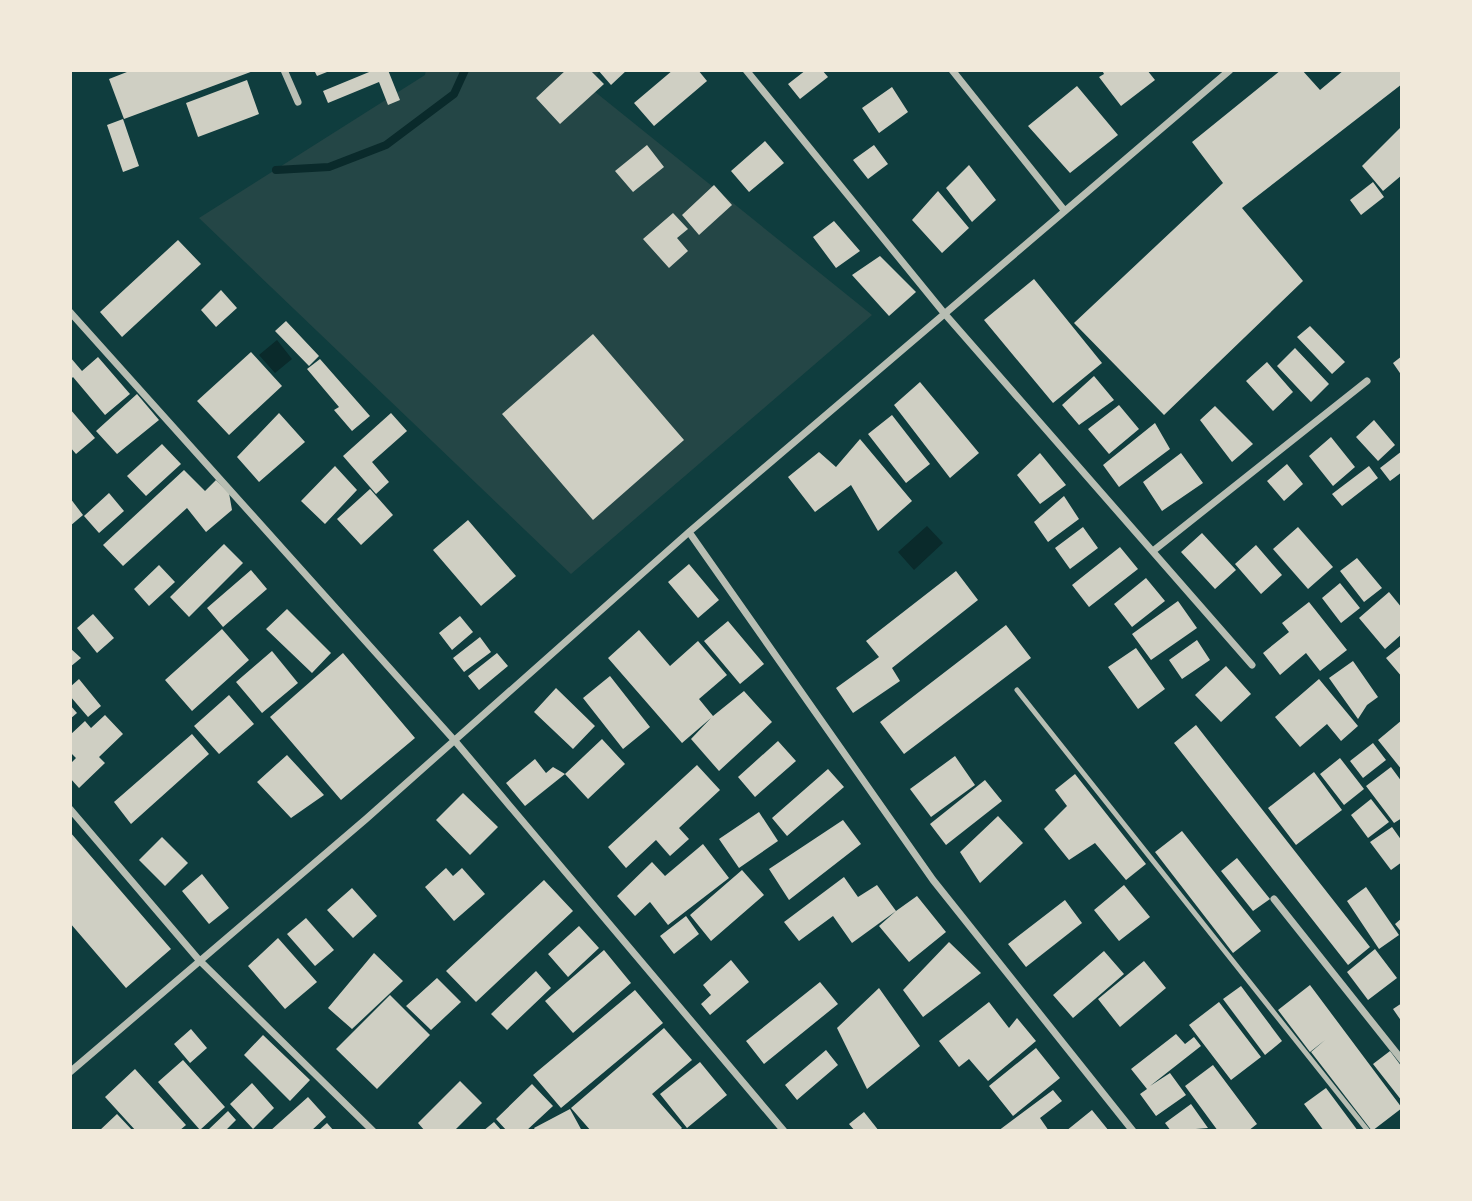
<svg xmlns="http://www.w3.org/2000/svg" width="1472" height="1201" viewBox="0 0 1472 1201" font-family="Arial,sans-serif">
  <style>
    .green { fill: #244646 }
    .water { fill: #0a2a2b }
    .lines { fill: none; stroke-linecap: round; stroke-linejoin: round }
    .stream { stroke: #0a2a2b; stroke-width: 8 }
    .building { fill: #cfcfc3 }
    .service { stroke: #b8beb3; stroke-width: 5 }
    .minor { stroke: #b8beb3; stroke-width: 7 }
  </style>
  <rect width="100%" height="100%" fill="#0f3d3e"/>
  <path class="green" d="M426,70H600L589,87L872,315L571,574L199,218L425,75Z"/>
  <path class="water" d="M277,340L292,359L275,373L259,355Z
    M927,526L943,543L914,570L898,552Z"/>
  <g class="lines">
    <path class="stream" d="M276,170L329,167L386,145L454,94L465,70"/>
  </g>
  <path class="building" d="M132,70H256L124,119L109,79Z
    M314,70H332L317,76Z
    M374,70H388L400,100L388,105L379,82L328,103L323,91Z
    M566,70H590L604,84L560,124L536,98Z
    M598,70H627L611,85Z
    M673,70H698L707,81L654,126L634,103Z
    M806,70H822L828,77L800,99L788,84Z
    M1102,70H1147L1155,80L1121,106L1099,77L1104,74Z
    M1281,70H1302L1320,90L1344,70H1402V84L1242,208L1303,281L1164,415L1074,323L1223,183L1192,142Z
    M247,80L259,114L198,137L186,103Z
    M1077,86L1118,135L1070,173L1028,126Z
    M892,87L908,112L879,133L862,108Z
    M123,119L139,166L123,172L107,125Z
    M1402,126V175L1383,191L1362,166Z
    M765,141L784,163L749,192L731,171Z
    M647,145L664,167L633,192L615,171Z
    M874,145L888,164L868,179L853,160Z
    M969,165L996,200L972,222L946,188Z
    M1373,182L1384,197L1361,215L1350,200Z
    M714,185L732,205L699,235L682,215Z
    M938,191L969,228L942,253L912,220Z
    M673,213L688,229L677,238L688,251L669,268L643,239Z
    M834,221L860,251L836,268L813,237Z
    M178,240L201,264L122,337L100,312Z
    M880,256L916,292L889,316L852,275Z
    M1034,279L1102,363L1053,403L984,320Z
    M221,290L237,308L216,327L201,310Z
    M286,321L319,356L309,366L275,331Z
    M1310,326L1345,362L1332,374L1297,337Z
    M593,334L684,440L593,520L502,414Z
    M1295,348L1329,384L1311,402L1277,366Z
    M251,352L282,386L229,435L197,401Z
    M1402,356V376L1393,363Z
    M70,357L82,371L98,357L130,394L105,415L73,377L70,380Z
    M320,359L370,416L352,431L334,410L339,407L307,369Z
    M1267,362L1293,392L1273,411L1246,381Z
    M1094,376L1114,400L1079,425L1062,405Z
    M920,382L979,453L950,478L894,405Z
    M137,394L159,420L117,454L96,431Z
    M1119,405L1139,429L1109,454L1088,429Z
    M1215,406L1253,444L1232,462L1200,420Z
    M70,409L95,438L76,454L70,447Z
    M279,413L305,442L259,482L237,457Z
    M391,413L407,431L372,462L389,482L376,494L343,456Z
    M892,415L930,464L906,483L868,434Z
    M1374,420L1395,445L1378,461L1356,437Z
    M1155,423L1170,449L1119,487L1103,465Z
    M1331,437L1355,467L1333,486L1309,456Z
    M860,439L912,501L878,531L851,485L815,512L788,477L819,452L836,467Z
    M162,444L181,464L146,496L127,476Z
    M1402,451V472L1390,481L1380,468Z
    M1040,453L1066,485L1040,504L1017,475Z
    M1181,453L1203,483L1162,511L1143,482Z
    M1287,464L1303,484L1284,501L1267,481Z
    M335,466L357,490L325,524L301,501Z
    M1369,466L1378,478L1342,506L1332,494Z
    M184,470L205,491L216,480L229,493L232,510L206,532L187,508L123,566L103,545Z
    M370,489L393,515L361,545L337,519Z
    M109,493L124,511L99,533L84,516Z
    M1064,496L1079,519L1048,542L1034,522Z
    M70,498L83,515L70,526Z
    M468,520L516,576L481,606L433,550Z
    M1083,527L1098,548L1070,569L1055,548Z
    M1298,527L1333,567L1308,589L1273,549Z
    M1202,533L1236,570L1215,589L1181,552Z
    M224,544L243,563L189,617L170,597Z
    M1256,545L1282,575L1261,594L1235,564Z
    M1120,547L1138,569L1089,607L1072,585Z
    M1357,558L1382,588L1364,602L1340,571Z
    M689,564L719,600L698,618L668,582Z
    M159,565L175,582L149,606L134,589Z
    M251,570L267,589L223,627L207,608Z
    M956,571L978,600L892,668L900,681L853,713L836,688L879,657L866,641Z
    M1146,578L1165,601L1132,627L1114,604Z
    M1340,583L1360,608L1341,623L1322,598Z
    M1389,592L1402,608V634L1385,649L1359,618Z
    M1178,601L1197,628L1151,660L1132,634Z
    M1309,602L1347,650L1320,671L1306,653L1280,675L1263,653L1289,632L1282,623Z
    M287,609L331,653L312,673L266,629Z
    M93,614L114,638L97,653L77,628Z
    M460,616L473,632L452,650L439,633Z
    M728,621L764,664L740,684L704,641Z
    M1006,625L1031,658L904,754L880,722Z
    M222,629L249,660L192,711L165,680Z
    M639,630L670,666L698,641L727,675L699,699L713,716L744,691L772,722L719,771L691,739L711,718L682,743L608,658Z
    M480,637L491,652L464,672L453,658Z
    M1197,640L1210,660L1182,679L1169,660Z
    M1402,645V677L1386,658Z
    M70,648L81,658L70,667Z
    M1136,648L1165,689L1138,709L1108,667Z
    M272,651L298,683L262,713L236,682Z
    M343,653L415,738L341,800L270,717Z
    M497,653L508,666L479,690L468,676Z
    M1353,661L1378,697L1367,705L1358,719L1329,678Z
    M1226,666L1251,694L1221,722L1195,695Z
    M610,676L650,727L623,749L583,698Z
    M79,679L101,706L88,717L70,696V687Z
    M1319,679L1358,726L1341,741L1327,724L1300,747L1275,717Z
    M556,688L595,726L573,749L534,712Z
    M229,695L254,724L219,754L194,726Z
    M70,705L77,713L70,719Z
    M105,715L123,734L99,757L105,763L79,788L70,778V764L76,758L70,752V735L85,721L91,728Z
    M1402,720V770L1378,740Z
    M1196,725L1370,947L1348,965L1174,743Z
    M192,734L209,754L131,824L114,802Z
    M602,739L625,764L588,799L565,774L525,806L506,783L535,759L546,773L553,767L565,774Z
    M778,741L796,761L755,797L738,777Z
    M1373,743L1386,760L1363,778L1350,761Z
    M287,755L324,795L291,818L257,782Z
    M955,756L975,785L931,817L910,789Z
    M1340,758L1364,789L1344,805L1320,774Z
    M697,765L720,790L679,828L689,839L670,856L656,840L626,868L608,847Z
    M1391,767L1402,782V818L1394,823L1366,786Z
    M828,769L844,787L787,836L772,818Z
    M1314,772L1342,810L1296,845L1268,808Z
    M1075,774L1146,864L1126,880L1095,843L1069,860L1044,829L1067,806L1055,790Z
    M985,780L1002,801L946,845L930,824Z
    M463,793L498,827L470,855L436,820Z
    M1371,799L1389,822L1368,838L1351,815Z
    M759,812L778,841L739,868L719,839Z
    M998,816L1023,843L980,883L960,852Z
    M843,820L861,844L789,900L769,869Z
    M1392,827L1402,841V862L1391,870L1370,842Z
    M1182,831L1261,931L1233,953L1155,852Z
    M70,832L171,949L126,988L70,923Z
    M162,837L188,863L165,886L139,860Z
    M703,844L729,878L668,925L650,902L635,916L617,896L652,862L665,876Z
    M1237,858L1270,899L1253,911L1221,871Z
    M446,868L453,876L462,868L485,894L454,921L425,887Z
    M742,870L764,895L711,941L690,915Z
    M202,874L229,908L209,924L182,891Z
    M844,877L858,897L877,885L896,911L917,896L946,932L909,962L879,926L896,911L852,943L833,916L799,941L784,922Z
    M544,880L573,911L476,1002L446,971Z
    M1124,885L1150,917L1119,941L1094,910Z
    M1366,887L1399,935L1379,949L1347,901Z
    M352,888L377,916L353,938L327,910Z
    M1065,900L1082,923L1026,967L1008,944Z
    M686,916L699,934L674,954L660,936Z
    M306,918L334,950L315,966L287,934Z
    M1402,918V933L1395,924Z
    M579,926L599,948L568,977L548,954Z
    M278,938L317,982L285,1009L248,966Z
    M949,942L981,973L923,1017L903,990Z
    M1375,949L1397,978L1368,1000L1347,972Z
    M604,950L631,983L573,1033L545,1001Z
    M1104,951L1124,974L1073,1018L1053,995Z
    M374,953L403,981L352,1029L328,1008Z
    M731,960L749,982L710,1015L701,1004L711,995L703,985Z
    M1144,961L1166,988L1120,1027L1098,999Z
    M536,971L551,988L507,1030L491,1014Z
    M437,978L461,1002L431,1030L406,1006Z
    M820,982L838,1004L764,1064L746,1041Z
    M1310,985L1402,1108L1372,1131L1311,1052L1325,1040L1310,1052L1278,1010Z
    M1241,986L1282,1041L1265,1055L1223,999Z
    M879,988L920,1046L867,1089L837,1028Z
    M635,990L663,1023L561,1108L533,1075Z
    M390,995L430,1035L377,1089L336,1049Z
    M989,1002L1009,1028L1017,1018L1036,1041L988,1081L969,1059L959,1067L939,1041Z
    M1219,1002L1261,1057L1231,1080L1189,1025Z
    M1402,1003V1022L1393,1009Z
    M664,1028L692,1060L652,1094L682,1128L679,1131H591L571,1108Z
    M191,1029L207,1048L190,1063L174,1044Z
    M1176,1034L1185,1044L1194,1037L1201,1046L1150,1086L1170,1073L1186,1095L1156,1116L1140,1094L1147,1089L1131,1069Z
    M263,1035L310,1080L290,1101L244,1055Z
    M1036,1048L1060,1078L1013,1116L989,1086Z
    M826,1050L838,1065L797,1100L785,1085Z
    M1390,1051L1402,1067V1101L1373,1064Z
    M183,1060L225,1107L200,1130L158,1082Z
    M700,1062L727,1095L687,1128L660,1094Z
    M1213,1065L1257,1124L1248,1131H1218L1185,1086Z
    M135,1069L186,1125L179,1131H136L105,1097Z
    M460,1081L482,1103L454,1131H425L418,1123Z
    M252,1083L274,1108L253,1129L230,1104Z
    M532,1084L553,1106L526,1131H507L496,1119Z
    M1326,1088L1358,1131H1324L1304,1104Z
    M1053,1090L1062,1101L1040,1118L1049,1131H998Z
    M308,1097L326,1117L311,1131H270Z
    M1191,1104L1208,1128L1171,1131L1165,1123Z
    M570,1109L582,1131H536L534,1128Z
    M1092,1110L1109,1131H1066Z
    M228,1111L236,1120L225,1131H207Z
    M864,1112L879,1131H855L849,1124Z
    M117,1114L133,1131H99Z
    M494,1122L502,1131H483Z
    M327,1123L334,1131H318Z"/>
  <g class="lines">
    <path class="service" d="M1017,690L1368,1131"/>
    <path class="minor" d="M284,70L298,102
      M746,70L944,313L1252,665
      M952,70L1064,210
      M70,312L455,741L784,1131
      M689,532L933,880L1133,1131
      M1153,551L1367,381
      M70,809L199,960L373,1131
      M1274,899L1402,1060
      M70,1072L366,819L689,532L1230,70"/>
  </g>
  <rect width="1472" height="1201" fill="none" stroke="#f1e9da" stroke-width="144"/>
</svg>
